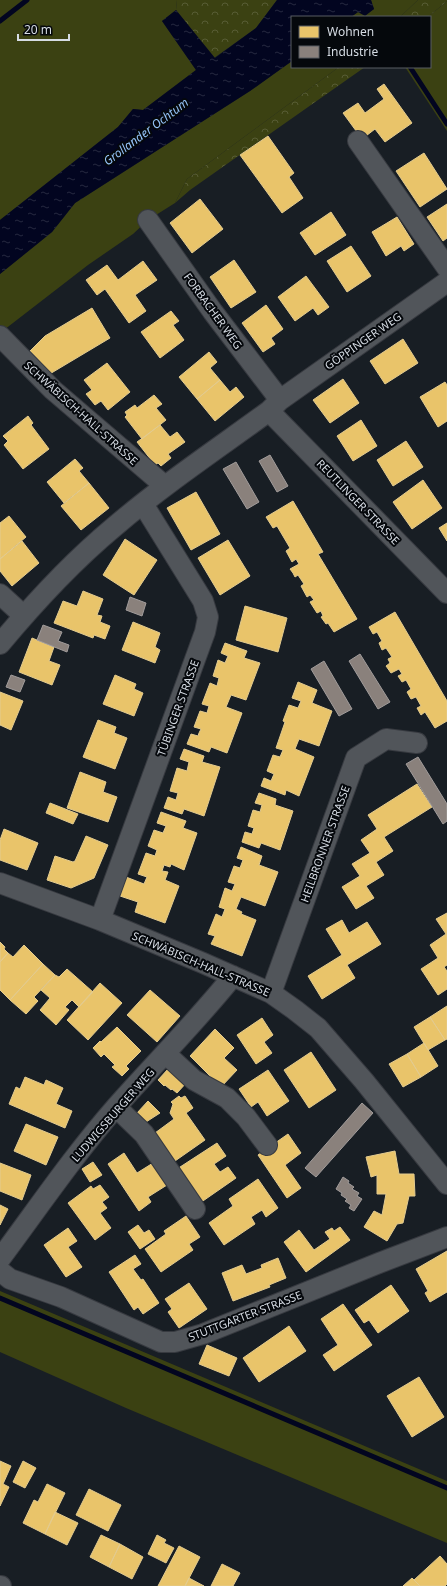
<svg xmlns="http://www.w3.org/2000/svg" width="447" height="1586" viewBox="0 0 447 1586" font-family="'Noto Sans',sans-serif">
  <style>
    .grass { fill: #3b4112 }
    .forest { fill: url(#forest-crowns) }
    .water { fill: url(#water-ripples) }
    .homes { fill: #e9c46a; stroke: #e3cb8f }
    .industry { fill: #8a817c; stroke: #a19c9b }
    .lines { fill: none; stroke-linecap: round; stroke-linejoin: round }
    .stream { stroke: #020520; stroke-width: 5 }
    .minor-casing { stroke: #373a40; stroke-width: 22 }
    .minor { stroke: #51555a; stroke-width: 20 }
    .labels { text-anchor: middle; stroke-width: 4; stroke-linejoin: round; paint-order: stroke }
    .street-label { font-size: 11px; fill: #d6dce4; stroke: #05080c }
    .water-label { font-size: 12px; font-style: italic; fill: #96c5fa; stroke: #05080c }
  </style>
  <defs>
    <pattern id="forest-crowns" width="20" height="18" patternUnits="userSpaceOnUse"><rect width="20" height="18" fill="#3b4112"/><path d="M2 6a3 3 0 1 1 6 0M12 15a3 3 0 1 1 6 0" fill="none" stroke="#575c34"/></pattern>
    <pattern id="water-ripples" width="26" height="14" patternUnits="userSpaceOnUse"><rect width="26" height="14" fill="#020520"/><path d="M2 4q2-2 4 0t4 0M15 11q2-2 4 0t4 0" fill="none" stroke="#262940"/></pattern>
  </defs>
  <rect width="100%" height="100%" fill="#181e24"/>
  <path class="grass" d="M0,0H177L176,10L162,21L196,70L143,110L133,109L118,127L0,220Z
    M371,0H418L400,17H351L358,12L365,15L374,9Z
    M447,1V131L405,67H430V17H428Z
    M292,61V67H339L187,179L175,203L148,220L133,234L88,265L0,333V274L52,232L75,203L250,91Z
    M0,1291L447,1481V1543L126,1408L0,1352Z"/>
  <path class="forest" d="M177,0H277L256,28L214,58L176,10Z
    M418,0H447V1L428,17H400Z
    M339,67H365L190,190L175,203L187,179Z"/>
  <path class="water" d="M277,0H371L374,9L365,16L358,12L351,17H292V61L250,91L75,203L52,232L0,274V220L118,127L133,109L143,110L196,70L162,21L176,10L215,58L256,28Z"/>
  <path class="homes" d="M384,84L412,123L385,142L375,129L362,139L343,113L358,103L365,113L384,99L377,89Z
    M268,136L294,173L289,177L303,198L282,213L240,155Z
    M424,153L447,189L420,207L396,171Z
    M200,199L223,229L192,253L170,223Z
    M447,204V238L443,241L427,217Z
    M331,212L346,235L315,255L300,233Z
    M397,217L414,244L404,251L401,246L386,256L372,232Z
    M351,246L371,276L347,292L327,261Z
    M234,260L256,292L231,308L210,277Z
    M143,261L157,280L135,295L146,311L129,323L105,289L97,295L86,280L107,265L118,280Z
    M306,276L329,307L318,315L313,308L295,321L278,297Z
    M266,305L283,329L271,338L275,344L263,352L242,323Z
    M92,308L110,338L48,375L42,364L30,351L45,336Z
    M171,311L179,321L173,325L184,340L160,358L141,332Z
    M403,339L418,363L385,384L370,361Z
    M209,352L217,362L210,368L220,380L197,399L179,377Z
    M107,363L130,392L108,410L101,401L95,405L86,394L92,390L84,380Z
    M343,379L359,403L330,423L313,400Z
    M220,380L230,392L236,387L244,397L215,421L197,399Z
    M445,382L447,385V421L438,427L420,397Z
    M154,395L162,404L156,408L166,420L142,439L125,417L127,415L125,412L135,405L137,408Z
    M28,416L33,423L31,425L49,449L23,469L4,445L8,441L3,436Z
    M361,420L377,446L353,461L337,436Z
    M160,425L170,437L177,432L185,442L168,454L171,458L161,466L158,463L155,465L137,442Z
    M406,441L423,467L393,486L377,460Z
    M75,459L83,468L79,471L89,483L64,503L47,482Z
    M423,480L442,508L412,529L393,502Z
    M89,483L109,508L81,530L61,506Z
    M196,492L220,534L191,550L167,508Z
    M293,501L323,552L318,554L357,619L334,632L328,623L326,624L321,617L323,616L321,611L317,613L310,602L314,600L310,595L307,597L301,586L304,584L298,575L295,577L293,573L290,569L299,564L296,559L292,562L286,551L290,548L277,526L273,528L266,517Z
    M9,516L26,537L0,559V523Z
    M447,523V541L439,528Z
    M125,539L157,560L134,595L103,575Z
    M228,540L250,576L220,595L198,558Z
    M22,541L39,563L12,586L0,571V559Z
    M83,591L103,599L97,615L102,616L100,622L110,626L105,639L94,635L93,638L54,623L63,601L77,606Z
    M245,606L287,618L278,652L236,640Z
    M395,612L447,701V721L435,728L425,712L421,715L417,708L421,706L416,697L411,699L407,692L411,689L406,680L402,682L398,676L402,674L399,669L391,673L386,666L390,663L388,659L392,657L386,648L382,650L379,643L382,641L377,632L373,634L369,627Z
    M133,622L160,633L155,647L160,650L155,663L122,650Z
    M32,638L54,647L49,661L60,665L52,685L19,672Z
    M225,643L247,651L244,658L260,663L246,700L231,695L226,707L242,713L227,753L211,747L209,752L187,744L191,734L198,736L199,733L201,729L194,727L200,711L207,713L209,706L202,704L210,683L217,686L219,678L213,676L218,660L225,663L228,656L221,653Z
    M115,675L136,684L134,689L143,693L134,716L103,704Z
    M298,682L317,690L312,703L332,711L319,746L299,739L295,749L314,757L299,796L286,790L285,795L261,786L264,778L271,781L274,774L267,771L273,755L280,757L283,750L276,748L285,722L283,721L289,705L298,708L301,701L292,698Z
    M0,692L23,701L11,730L0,725Z
    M98,720L116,727L114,733L127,738L115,769L83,757Z
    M184,749L204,756L202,762L220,767L204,816L184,809L182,814L164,808L168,797L176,800L178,793L170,791L177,768L187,771L189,762L180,759Z
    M80,772L106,782L103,792L117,797L108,822L67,808Z
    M417,784L432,807L384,837L393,851L376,862L384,875L366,886L374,898L356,909L342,887L360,876L352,864L370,853L361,840L377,829L368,815Z
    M259,793L276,799L275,805L293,811L280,850L261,843L259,848L242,842L245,832L252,834L254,828L248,826L253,810L260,812L262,805L255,803Z
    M50,803L78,814L73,824L46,813Z
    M161,812L186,821L183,828L197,833L184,870L171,864L170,867L164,865L162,871L168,872L165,880L179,886L165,923L135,912L138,902L120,896L126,877L144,884L147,877L138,874L146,853L155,856L157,850L148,846L154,830L163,833L166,826L157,823Z
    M4,829L38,843L27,870L0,860V840Z
    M86,836L108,845L94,878L71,888L47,880L55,856L73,862L75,861Z
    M241,847L262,856L259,865L278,872L265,906L241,897L236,909L242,912L241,914L256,920L242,956L211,944L215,936L208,934L216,914L222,917L225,909L219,907L225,888L232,891L235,884L228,882L234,866L240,868L243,860L237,858Z
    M447,913V965L444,967L447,971V989L438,995L421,969L438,958L430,945L446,934L436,919Z
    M342,920L349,933L367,922L381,944L347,965L355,978L322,999L308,976L342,955L326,929Z
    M0,942L5,947L4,949L8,953L0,962Z
    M24,945L43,964L10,1000L0,990V962L8,953L13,957Z
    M43,964L55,975L34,997L38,1001L26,1014L10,1000Z
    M67,969L93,992L79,1007L72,1000L65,1007L69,1010L56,1025L40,1010L50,998L41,990L55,975L59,977Z
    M100,983L122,1003L88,1040L67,1020Z
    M150,990L180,1016L157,1042L127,1015Z
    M447,1006V1039L445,1040L430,1017Z
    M430,1017L445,1040L428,1050L414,1027Z
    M262,1018L273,1035L264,1042L272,1053L256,1064L237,1035Z
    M117,1027L141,1051L126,1066L129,1069L122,1076L112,1067L115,1065L104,1054L101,1057L93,1048L100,1041L101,1042Z
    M215,1029L234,1048L224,1058L237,1070L221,1087L190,1056Z
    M424,1043L438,1066L421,1077L407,1054Z
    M311,1052L336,1090L309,1108L284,1070Z
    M407,1054L421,1077L403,1087L389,1064Z
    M168,1069L188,1081L177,1093L172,1089L171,1090L165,1085L164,1086L158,1080Z
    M268,1070L289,1101L267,1116L258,1102L251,1107L239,1089Z
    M25,1077L44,1085L46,1080L63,1088L56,1104L72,1111L65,1128L9,1104L16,1087L20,1089Z
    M179,1096L181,1098L185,1096L193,1108L186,1113L205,1140L175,1161L155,1133L174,1119L170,1113L173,1104L171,1102Z
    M148,1101L160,1113L146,1122L137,1113Z
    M26,1124L58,1137L46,1165L14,1151Z
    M288,1134L301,1153L285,1165L301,1188L287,1198L258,1155Z
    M217,1143L226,1156L214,1164L220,1172L228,1167L236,1178L200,1203L177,1169Z
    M395,1151L399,1174H414L415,1196H409L403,1223L397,1224L387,1241L364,1227L374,1211L382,1215L386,1194H377V1175L371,1177L366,1157Z
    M124,1153L137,1173L153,1163L167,1185L148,1197L151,1202L139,1211L108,1164Z
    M93,1162L102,1175L90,1182L82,1169Z
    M0,1163L31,1175L22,1200L0,1191Z
    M258,1179L278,1208L266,1217L262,1210L251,1217L255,1224L224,1245L209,1223L233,1206L229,1199Z
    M100,1185L109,1197L102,1202L107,1208L100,1213L111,1228L95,1240L68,1203L91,1186L93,1189Z
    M0,1205L8,1209L0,1225Z
    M186,1216L200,1237L189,1244L193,1250L161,1272L145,1249L166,1234L164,1231Z
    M138,1225L144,1233L149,1230L155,1239L140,1249L128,1232Z
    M340,1227L350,1240L306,1272L284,1242L299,1230L314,1250L330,1239L325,1232L332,1228L334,1231Z
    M68,1228L77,1241L68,1247L82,1267L66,1277L44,1245Z
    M447,1251V1292L430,1302L425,1293L428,1291L416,1269Z
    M135,1255L141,1264L133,1269L141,1280L143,1279L159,1303L143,1314L138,1307L134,1310L109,1272Z
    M278,1258L286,1278L269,1285L270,1287L233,1301L222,1273L242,1265L246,1274L262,1268L261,1265Z
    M189,1283L207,1309L179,1328L168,1312L172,1309L165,1299Z
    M391,1285L409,1311L378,1333L369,1320L364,1323L355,1310Z
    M343,1304L372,1345L334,1371L323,1355L338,1345L321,1319Z
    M289,1326L306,1351L259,1382L243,1358Z
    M207,1345L237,1358L229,1376L199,1364Z
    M419,1377L444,1417L412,1437L387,1396Z
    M0,1461L11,1466L3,1484L9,1487L0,1506Z
    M23,1461L36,1468L25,1488L13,1482Z
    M47,1484L65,1493L45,1534L23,1523L34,1500L38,1502Z
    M89,1489L121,1505L108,1531L76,1515Z
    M55,1512L78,1523L67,1545L45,1534Z
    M101,1535L120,1544L109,1567L90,1557Z
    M157,1535L166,1540L164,1543L174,1548L166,1563L148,1554Z
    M120,1544L143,1557L132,1579L109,1567Z
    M179,1546L200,1557L185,1586H158Z
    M440,1556L447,1564V1584L445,1586H420L414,1580Z
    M222,1564L240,1573L233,1586H211Z
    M189,1578L204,1586H185Z
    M412,1578L420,1586H403Z"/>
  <path class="industry" d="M270,455L288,486L277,492L259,461Z
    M236,462L259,502L247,509L223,469Z
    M130,597L146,603L142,616L126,610Z
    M43,625L62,632L58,641L69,645L67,652L37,640Z
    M360,654L390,702L378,709L349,661Z
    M324,661L352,709L339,716L311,669Z
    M11,675L25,680L20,692L6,687Z
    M418,757L447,804V821L443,824L406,764Z
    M362,1103L373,1113L316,1177L305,1168Z
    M343,1177L349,1181L348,1183L354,1187L352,1189L359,1193L357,1196L362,1199L354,1211L349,1208L351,1205L345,1201L347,1199L341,1195L342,1193L336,1189Z"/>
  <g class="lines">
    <path class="stream" d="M0,21L27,0
      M410,67L447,124
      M0,1298L447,1488"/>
    <defs>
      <path id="minor" d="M358,141L447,268
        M148,220L213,312L280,400
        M0,336L53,390L165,486
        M269,411L447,593
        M0,594L24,616
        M0,644C35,602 72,562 114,527C163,485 217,449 269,411L280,400L447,282
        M0,883L100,920L203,963L271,993L295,1010L318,1028L364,1081L447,1184
        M100,920L205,632L208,617L203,601L143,504
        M271,993L356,758L386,739L417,743
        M166,1054L194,1080L227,1098L246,1117L267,1145
        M116,1107L144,1134L195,1209
        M0,1259C38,1208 74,1155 116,1107C155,1063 196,1022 233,976
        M0,1271L10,1279L61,1297L161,1342H175L203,1334L379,1263L447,1237
        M0,1586H1"/>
    </defs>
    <use href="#minor" class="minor-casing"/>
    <use href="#minor" class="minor"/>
  </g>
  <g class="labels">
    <g class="street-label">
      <text transform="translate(213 311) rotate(54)" y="4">FORBACHER WEG</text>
      <text transform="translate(363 341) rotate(-35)" y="4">GÖPPINGER WEG</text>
      <text transform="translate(81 413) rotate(42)" y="4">SCHWÄBISCH-HALL-STRASSE</text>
      <text transform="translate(358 502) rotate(46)" y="4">REUTLINGER STRASSE</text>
      <text transform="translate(178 708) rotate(-70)" y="4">TÜBINGER STRASSE</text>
      <text transform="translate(325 844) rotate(-70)" y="4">HEILBRONNER STRASSE</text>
      <text transform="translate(201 964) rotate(23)" y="4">SCHWÄBISCH-HALL-STRASSE</text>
      <text transform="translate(113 1115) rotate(-49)" y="4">LUDWIGSBURGER WEG</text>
      <text transform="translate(245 1316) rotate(-21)" y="4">STUTTGARTER STRASSE</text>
    </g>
    <g class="water-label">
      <text transform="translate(146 132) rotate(-37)" y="4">Grollander Ochtum</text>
    </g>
  </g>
  <rect x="291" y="16" width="140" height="52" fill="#05080c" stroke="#595d62"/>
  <rect x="299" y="26" width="20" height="12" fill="#e9c46a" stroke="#595d62"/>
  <text x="327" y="36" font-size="12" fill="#d6dce4">Wohnen</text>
  <rect x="299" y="46" width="20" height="12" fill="#8a817c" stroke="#595d62"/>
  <text x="327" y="56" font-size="12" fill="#d6dce4">Industrie</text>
  <path d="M18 34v6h51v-6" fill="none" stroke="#d6dce4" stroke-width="2"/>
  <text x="24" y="34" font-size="12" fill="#d6dce4" stroke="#05080c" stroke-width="3" paint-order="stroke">20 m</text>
</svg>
